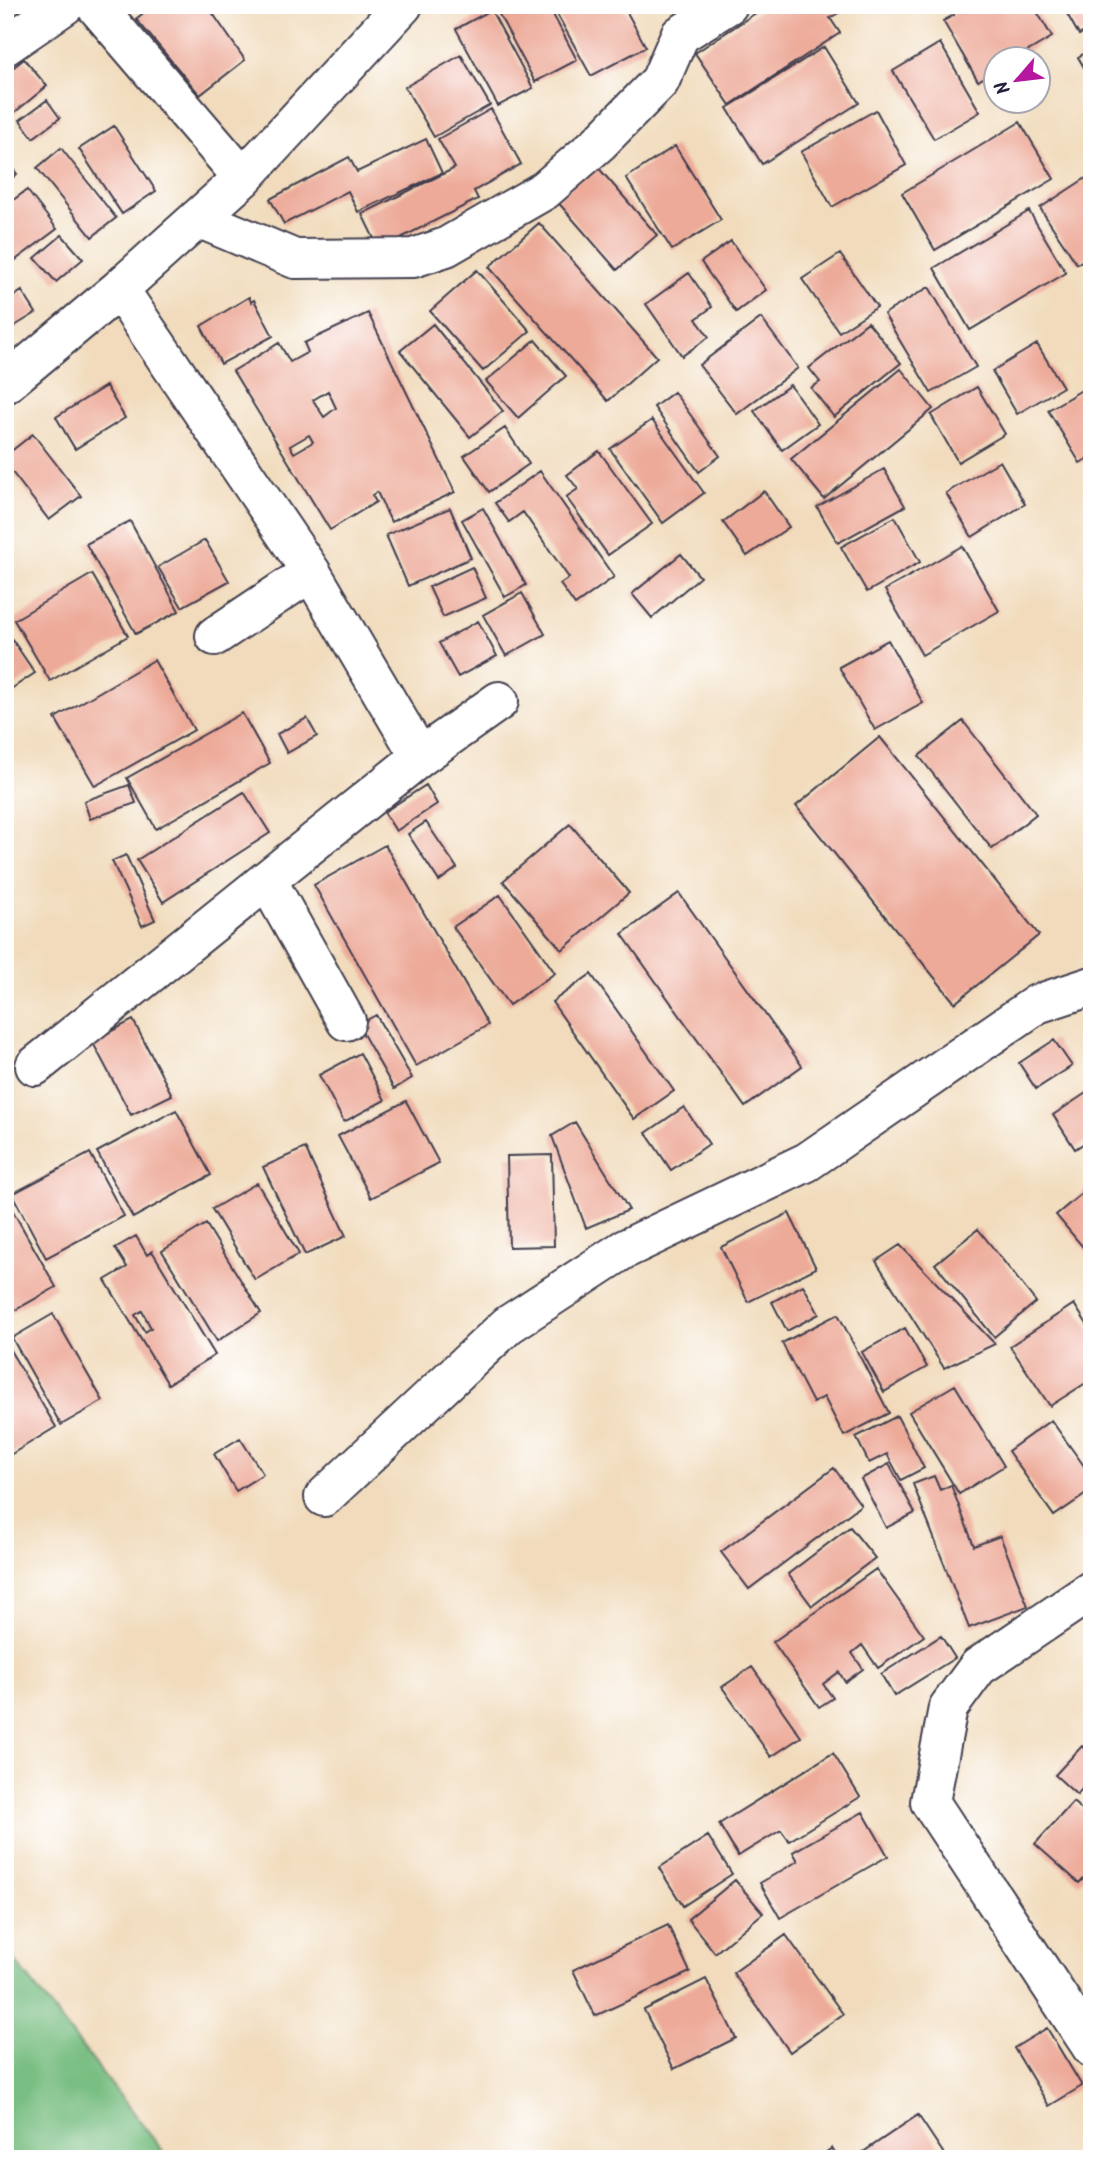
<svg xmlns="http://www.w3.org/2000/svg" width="1097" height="2164" viewBox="0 0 1097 2164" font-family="Kalam,sans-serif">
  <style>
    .forest { fill: #79be82; stroke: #4e705e; stroke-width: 2 }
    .building { fill: #edaa99; fill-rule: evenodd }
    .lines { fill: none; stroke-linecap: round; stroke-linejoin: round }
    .minor-casing { stroke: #413e4e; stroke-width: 42 }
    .minor { stroke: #fff; stroke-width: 38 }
  </style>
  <rect width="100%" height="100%" fill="#fff"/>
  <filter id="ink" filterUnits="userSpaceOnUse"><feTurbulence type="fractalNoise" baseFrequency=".0143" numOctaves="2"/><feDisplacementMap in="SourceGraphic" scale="14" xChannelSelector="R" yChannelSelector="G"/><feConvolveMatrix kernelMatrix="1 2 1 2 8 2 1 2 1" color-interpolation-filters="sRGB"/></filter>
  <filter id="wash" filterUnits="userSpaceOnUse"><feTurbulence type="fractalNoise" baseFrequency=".00686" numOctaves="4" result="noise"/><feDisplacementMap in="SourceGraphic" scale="28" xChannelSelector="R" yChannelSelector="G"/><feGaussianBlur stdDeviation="1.57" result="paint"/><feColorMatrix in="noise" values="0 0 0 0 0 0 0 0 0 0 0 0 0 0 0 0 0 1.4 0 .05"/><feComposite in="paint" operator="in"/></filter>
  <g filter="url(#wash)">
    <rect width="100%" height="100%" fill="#f1dbbc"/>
    <path class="forest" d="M5,1948L169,2159H5Z"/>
    <g id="blocks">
      <path class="building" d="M153,5H207L245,60L200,95L136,19Z
        M494,5H548L577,60L535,82Z
        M552,5H623L646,47L591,76Z
        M768,5H852L830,18L840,33L730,105L695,53Z
        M949,5H1033L1052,37L1013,60H996V70L978,81L943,21L954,15Z
        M1062,5H1092V27L1079,35Z
        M491,10L533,88L498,106L456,29Z
        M940,43L980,112L934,139L893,71Z
        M824,47L859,103L762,164L727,108Z
        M1092,49V81L1078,57Z
        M461,55L490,105L434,137L405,87Z
        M24,59L47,86L9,117L5,113V74Z
        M47,100L60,118L33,138L20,120Z
        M491,109L521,164L474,191L478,199L379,249L362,214L455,168L438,139Z
        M876,110L906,165L832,207L801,152Z
        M1020,122L1054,179L935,250L902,193Z
        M114,126L156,191L122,214L79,149Z
        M426,139L442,173L358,212L348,191L284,224L270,199L349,157L357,172Z
        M675,146L721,220L672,250L626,178Z
        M61,148L116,218L92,237L37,168Z
        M5,160L17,174L5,184Z
        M596,165L657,235L617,270L556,200Z
        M1092,174V254L1077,264L1040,208Z
        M27,190L57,229L5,268V206Z
        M1029,211L1066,273L970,330L934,268Z
        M539,223L657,357L608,401L489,267Z
        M62,235L83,259L56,282L35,258Z
        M731,241L766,290L736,312L701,262Z
        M840,254L877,307L839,332L802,279Z
        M477,270L530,331L483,371L430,311Z
        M689,273L712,307L696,319L709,337L682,356L646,304Z
        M929,287L976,367L931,393L884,314Z
        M22,291L36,313L13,327L5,315V302Z
        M249,297L251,302L254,300L273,336L221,364L201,326Z
        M368,313L455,492L391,522L377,492L372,495L376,502L330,530L233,371L279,343L290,362L308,352L304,343ZM328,391L336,408L324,417L313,400ZM309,435L313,442L294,453L290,446Z
        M761,318L798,368L737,414L699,365Z
        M868,322L901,363L834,417L811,388L820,382L809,368Z
        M433,324L503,411L470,437L400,351Z
        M535,340L566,376L518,418L486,381Z
        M1037,344L1063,387L1017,414L992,371Z
        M901,369L933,409L824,499L791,459Z
        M1092,384V456L1080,463L1048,410Z
        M790,385L818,424L782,450L754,411Z
        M106,386L125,418L75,449L56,417Z
        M977,387L1005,434L958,462L931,415Z
        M674,392L720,456L699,472L654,407Z
        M652,420L704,493L663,523L610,449Z
        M505,428L529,464L489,492L464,456Z
        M33,434L81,496L49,520L5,463V456Z
        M599,451L652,524L608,555L566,497L578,489L567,475Z
        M1000,461L1025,504L972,537L946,493Z
        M884,469L905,506L838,543L817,507Z
        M540,471L614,577L575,605L560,584L569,578L523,512L509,522L495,503Z
        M764,491L789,527L747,556L723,522Z
        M450,508L471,558L408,586L386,535Z
        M483,508L526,585L505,597L462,520Z
        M895,517L920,562L867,592L841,547Z
        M130,521L179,611L136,634L86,544Z
        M205,540L229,581L182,607L158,567Z
        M962,546L999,611L922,655L885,590Z
        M681,554L700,577L652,618L632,594Z
        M472,567L486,598L443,617L429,587Z
        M92,574L128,636L50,681L14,620Z
        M522,593L545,634L506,656L483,615Z
        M478,621L497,656L458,677L439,643Z
        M5,629L35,673L5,693Z
        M888,640L923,703L875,730L839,667Z
        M154,660L194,730L95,786L55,718Z
        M242,713L270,763L156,829L127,778Z
        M307,718L317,736L287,753L277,734Z
        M963,721L1036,814L992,849L919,756Z
        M880,737L1039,935L955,1003L796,806Z
        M129,785L136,803L90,819L84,801Z
        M426,785L437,804L396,831L384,812Z
        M244,792L270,833L163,902L137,860Z
        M426,822L457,868L439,881L408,834Z
        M570,824L629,893L562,950L503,881Z
        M385,845L488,1025L416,1066L314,885Z
        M126,855L155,920L142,926L112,861Z
        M679,893L802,1066L745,1107L622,934Z
        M500,895L555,973L509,1005L453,927Z
        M591,974L674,1091L634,1119L552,1002Z
        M376,1015L412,1078L394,1089L358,1025Z
        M133,1020L172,1095L131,1115L92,1041Z
        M1054,1040L1072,1066L1036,1089L1019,1063Z
        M360,1053L385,1100L344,1122L319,1075Z
        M1092,1089V1138L1075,1149L1053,1115Z
        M406,1101L439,1163L371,1198L338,1136Z
        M684,1107L709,1144L671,1170L646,1133Z
        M176,1110L211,1175L133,1218L97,1152Z
        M575,1122L629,1210L586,1228L552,1136Z
        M305,1148L346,1236L305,1255L263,1167Z
        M90,1153L124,1216L46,1258L12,1194Z
        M552,1155L554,1246L509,1247L507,1156Z
        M257,1183L299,1254L255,1280L212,1209Z
        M1092,1185V1258L1056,1215Z
        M5,1197L56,1287L8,1314L5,1308Z
        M789,1213L816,1268L748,1302L721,1247Z
        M206,1224L261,1313L217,1341L162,1251Z
        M978,1229L1036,1302L994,1337L935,1264Z
        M136,1236L147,1255L152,1251L215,1355L168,1384L105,1280L127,1267L115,1248ZM142,1311L151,1328L145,1332L135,1315Z
        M900,1245L995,1344L944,1368L876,1261Z
        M803,1285L819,1314L787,1331L772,1302Z
        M1074,1304L1092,1332V1379L1050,1406L1010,1346Z
        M53,1314L103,1401L61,1425L12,1338Z
        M838,1314L889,1413L844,1436L824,1397L813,1403L782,1343Z
        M905,1328L927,1367L884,1392L862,1352Z
        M5,1342L56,1427L10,1455L5,1447Z
        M955,1385L1004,1466L959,1494L909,1412Z
        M897,1416L924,1468L901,1480L887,1454L869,1463L856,1437Z
        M1051,1420L1092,1477V1490L1054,1516L1008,1451Z
        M240,1438L263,1474L236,1491L214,1454Z
        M889,1464L915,1513L886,1528L861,1479Z
        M834,1468L861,1505L749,1589L721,1552Z
        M934,1476L940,1490L951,1485L974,1546L1000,1536L1028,1606L969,1628L913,1484Z
        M850,1527L875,1558L812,1606L788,1574Z
        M876,1569L924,1636L878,1668L862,1645L852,1653L863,1669L845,1682L839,1672L823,1684L833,1698L819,1707L773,1642Z
        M941,1636L955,1658L894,1696L881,1674Z
        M752,1667L801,1737L771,1757L722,1687Z
        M1082,1746L1092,1754V1798L1082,1789L1077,1795L1055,1775Z
        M833,1753L860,1797L789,1841L781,1830L738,1856L719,1824Z
        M1073,1802L1092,1819V1869L1079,1883L1035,1844Z
        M863,1812L888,1856L780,1918L760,1883L798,1861L793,1852Z
        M708,1836L732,1874L683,1906L659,1868Z
        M735,1880L763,1913L715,1953L688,1919Z
        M668,1925L690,1972L595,2016L573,1970Z
        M786,1935L843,2014L790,2052L733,1973Z
        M706,1979L736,2038L674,2069L644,2010Z
        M1047,2028L1082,2086L1049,2106L1014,2048Z
        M918,2115L946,2157L858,2159L856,2157Z
        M832,2148L840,2159H817Z"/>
    </g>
  </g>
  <g filter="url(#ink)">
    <use href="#blocks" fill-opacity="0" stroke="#413e4e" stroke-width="2"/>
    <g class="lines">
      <defs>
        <path id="minor" d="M95,5L243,178
          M5,46L65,5
          M198,218L295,259L413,258L446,247L545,190L599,143L660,81L680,35L728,5
          M5,384L119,289L243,178L403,5
          M215,636L311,572
          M420,757L499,701
          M267,880L346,1021
          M35,1066L420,757L311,572L119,289
          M324,1497L508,1325L623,1250L807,1162L1037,1004L1092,986
          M1092,1590L978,1667L948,1708L930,1802L1092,2048"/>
      </defs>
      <use href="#minor" class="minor-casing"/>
      <use href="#minor" class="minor"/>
    </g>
  </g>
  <rect width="1097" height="2164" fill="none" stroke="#fff" stroke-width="28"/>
  <g transform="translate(1017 80) rotate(242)"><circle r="33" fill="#ffffff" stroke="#a7a7b1" stroke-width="2"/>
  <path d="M0-5L12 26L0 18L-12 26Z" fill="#b5179e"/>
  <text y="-10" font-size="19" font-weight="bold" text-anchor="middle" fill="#22223b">N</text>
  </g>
</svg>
